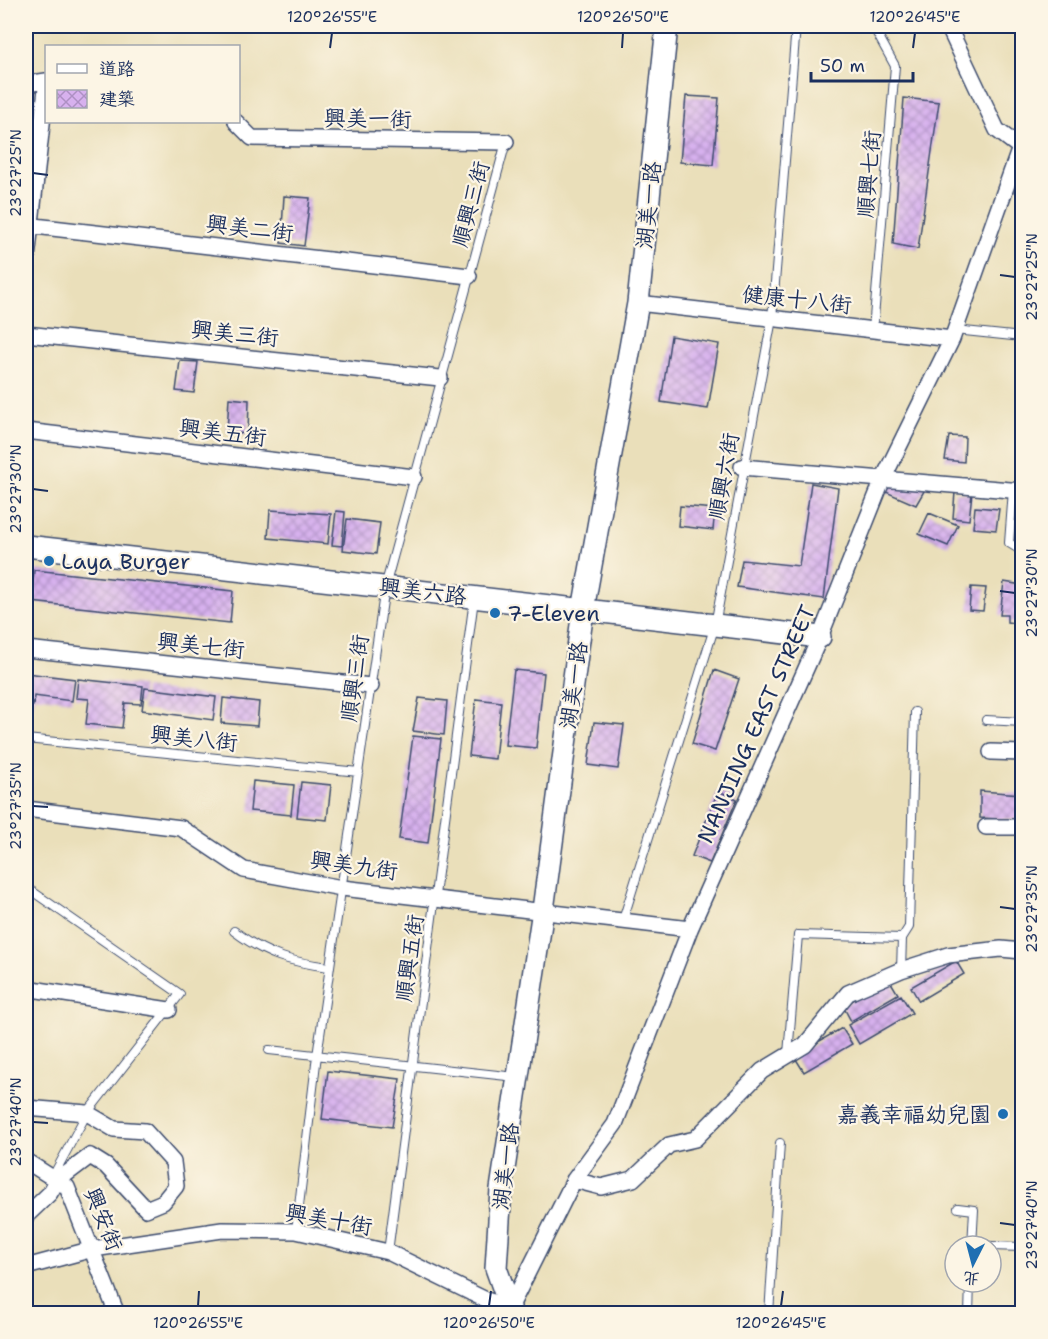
<svg xmlns="http://www.w3.org/2000/svg" width="1048" height="1339" viewBox="0 0 1048 1339" font-family="'Shantell Sans','LXGW WenKai TC',sans-serif">
  <style>
    .building { fill: url(#building-cross-hatch) }
    .lines { fill: none; stroke-linecap: round; stroke-linejoin: round }
    .lane-casing { stroke: #3a496c; stroke-width: 10 }
    .street-casing { stroke: #3a496c; stroke-width: 18 }
    .secondary-casing { stroke: #3a496c; stroke-width: 24 }
    .lane { stroke: #fff; stroke-width: 8 }
    .street { stroke: #fff; stroke-width: 15 }
    .secondary { stroke: #fff; stroke-width: 21 }
    .ticks { fill: none; stroke: #1b2f5e; stroke-width: 2 }
    .poi-dot { fill: #1f6fb2; stroke: #fcf5e5; stroke-width: 2 }
    .labels { text-anchor: middle; stroke-width: 4.5; stroke-linejoin: round; paint-order: stroke }
    .street-label { font-size: 22px; fill: #1b2f5e; stroke: #fcf5e5 }
    .poi-label { font-size: 22px; fill: #1b2f5e; stroke: #fcf5e5; text-anchor: start }
    .neatline { fill: none; stroke: #1b2f5e; stroke-width: 2 }
    .ticks-label { font-size: 15px; text-anchor: middle; fill: #1b2f5e }
  </style>
  <defs>
    <pattern id="building-cross-hatch" width="8" height="8" patternUnits="userSpaceOnUse" patternTransform="scale(1.5)"><rect width="8" height="8" fill="#d7b1ee"/><path d="M0 0l8 8M0 8l8-8" fill="none" stroke="#ae90c4"/></pattern>
  </defs>
  <rect width="100%" height="100%" fill="#fcf5e5"/>
  <filter id="ink" filterUnits="userSpaceOnUse"><feTurbulence type="fractalNoise" baseFrequency=".0167" numOctaves="2"/><feDisplacementMap in="SourceGraphic" scale="12" xChannelSelector="R" yChannelSelector="G"/><feConvolveMatrix kernelMatrix="1 2 1 2 8 2 1 2 1" color-interpolation-filters="sRGB"/></filter>
  <filter id="wash" filterUnits="userSpaceOnUse"><feTurbulence type="fractalNoise" baseFrequency=".008" numOctaves="4" result="noise"/><feDisplacementMap in="SourceGraphic" scale="24" xChannelSelector="R" yChannelSelector="G"/><feGaussianBlur stdDeviation="1.35" result="paint"/><feColorMatrix in="noise" values="0 0 0 0 0 0 0 0 0 0 0 0 0 0 0 0 0 1.4 0 .05"/><feComposite in="paint" operator="in"/></filter>
  <g filter="url(#wash)">
    <rect width="100%" height="100%" fill="#eadfba"/>
    <g id="blocks">
      <path class="building" d="M701,26H740V31Z
        M686,96L719,98L713,165L680,162Z
        M904,98L939,102L918,249L893,244Z
        M284,196L310,198L304,246L281,243Z
        M671,336L719,344L708,409L661,402Z
        M180,361L198,362L194,393L176,391Z
        M229,398L249,400L248,434L227,432Z
        M949,436L965,437L964,462L945,460Z
        M811,483L838,488L824,599L737,587L742,560L799,566Z
        M890,484L927,486L916,505L886,492Z
        M955,492L972,493L969,520L953,518Z
        M680,506L715,509L713,530L678,526Z
        M975,507L999,509L996,530L973,528Z
        M270,510L331,514L328,544L268,538Z
        M336,511L345,512L342,546L332,545Z
        M929,513L958,525L948,546L919,534Z
        M347,519L380,523L376,554L343,550Z
        M34,570L233,591L230,623L31,602Z
        M1004,582L1022,585V624L1007,622V615H1000Z
        M971,587L986,588L983,611L969,610Z
        M514,670L544,673L536,748L505,745Z
        M714,670L739,679L715,751L692,744Z
        M26,673L75,679L72,701L34,696L33,706L26,705Z
        M78,679L143,686L141,704L125,703L122,728L86,724L89,699L76,698Z
        M145,688L216,697L213,720L142,710Z
        M223,698L259,702L257,726L221,723Z
        M419,698L447,701L444,735L413,731Z
        M476,699L501,702L495,759L469,756Z
        M594,722L624,725L618,769L588,765Z
        M413,736L441,739L428,843L399,839Z
        M253,781L294,785L291,815L250,811Z
        M301,782L331,785L327,820L297,817Z
        M718,791L737,799L710,863L692,856Z
        M980,791L1022,794V820L980,818Z
        M956,961L964,974L919,1001L911,987Z
        M889,979L898,994L851,1021L843,1006Z
        M901,995L912,1013L859,1044L848,1025Z
        M842,1028L852,1044L804,1072L794,1056Z
        M328,1071L400,1079L392,1127L322,1119Z
        M793,1311L840,1312V1314H793Z"/>
    </g>
  </g>
  <g filter="url(#ink)">
    <use href="#blocks" fill-opacity="0" stroke="#3a496c" stroke-width="1.5"/>
    <g class="lines">
      <defs>
        <path id="lane" d="M873,330L895,66L873,26
          M955,330L1022,337
          M1013,490L1009,543L1022,551
          M986,720L1022,722
          M26,739L359,772
          M26,887L180,994L87,1113L52,1178
          M623,920L715,625L772,319L796,26
          M234,931C266,955 290,962 329,967
          M901,970L902,938L909,927L915,712
          M269,1050L516,1077
          M788,1054L798,935L902,938
          M958,1208L974,1210L972,1246
          M296,1231L316,1063L385,587L506,142
          M991,1246L1022,1247
          M388,1252L474,599
          M769,1314L780,1143
          M969,1314L970,1282"/>
        <path id="street" d="M948,26L997,130L1022,149
          M26,84L46,81
          M236,122L252,138L506,142
          M26,225L469,276
          M26,268L46,88
          M638,303L952,339
          M26,334L440,378
          M26,431L414,477
          M742,467L1022,491
          M26,649L371,686
          M991,752L1022,753
          M26,809L181,828L244,870L342,888L690,929
          M986,827H1022
          M26,1000L32,989L169,1010
          M26,1108L87,1113L114,1129L145,1131L173,1162L176,1186L163,1202L146,1209L106,1166L90,1156L57,1181L50,1193L26,1216
          M26,1161L67,1187L117,1314
          M574,1180L601,1187L633,1179L669,1145L695,1139L762,1071L805,1045L848,993L901,970L948,955L1001,949L1022,951
          M26,1267L93,1249L222,1230L296,1231L388,1252L486,1300L510,1307
          M508,1312L574,1180L615,1124L690,929L820,637L883,479L952,339L1022,142"/>
        <path id="secondary" d="M26,546L820,637
          M510,1307L496,1268L501,1189L543,910L583,610L638,303L667,26"/>
      </defs>
      <use href="#lane" class="lane-casing"/>
      <use href="#street" class="street-casing"/>
      <use href="#secondary" class="secondary-casing"/>
      <use href="#lane" class="lane"/>
      <use href="#street" class="street"/>
      <use href="#secondary" class="secondary"/>
    </g>
  </g>
  <path class="ticks" d="M330,48L332,33M622,48L623,33M913,48L915,33M33,173L48,175M1000,275L1015,277M33,489L48,491M1000,591L1015,593M33,806L48,807M1000,907L1015,909M33,1122L48,1123M1000,1223L1015,1225M198,1306L199,1291M489,1306L491,1291M781,1306L783,1291"/>
  <g class="poi-dot">
    <circle cx="49" cy="561" r="6"/>
    <circle cx="495" cy="613" r="6"/>
    <circle cx="1003" cy="1114" r="6"/>
  </g>
  <g class="labels">
    <g class="street-label">
      <text transform="translate(368 118) rotate(1)" y="8">興美一街</text>
      <text transform="translate(868 174) rotate(-85)" y="8">順興七街</text>
      <text transform="translate(470 204) rotate(-75)" y="8">順興三街</text>
      <text transform="translate(648 205) rotate(-84)" y="8">湖美一路</text>
      <text transform="translate(250 228) rotate(7)" y="8">興美二街</text>
      <text transform="translate(797 299) rotate(6)" y="8">健康十八街</text>
      <text transform="translate(235 333) rotate(6)" y="8">興美三街</text>
      <text transform="translate(223 432) rotate(7)" y="8">興美五街</text>
      <text transform="translate(723 476) rotate(-80)" y="8">順興六街</text>
      <text transform="translate(423 591) rotate(7)" y="8">興美六路</text>
      <text transform="translate(201 645) rotate(6)" y="8">興美七街</text>
      <text transform="translate(354 678) rotate(-82)" y="8">順興三街</text>
      <text transform="translate(573 685) rotate(-82)" y="8">湖美一路</text>
      <text transform="translate(756 724) rotate(-66)" y="8">NANJING EAST STREET</text>
      <text transform="translate(194 738) rotate(6)" y="8">興美八街</text>
      <text transform="translate(354 865) rotate(8)" y="8">興美九街</text>
      <text transform="translate(409 958) rotate(-82)" y="8">順興五街</text>
      <text transform="translate(505 1166) rotate(-83)" y="8">湖美一路</text>
      <text transform="translate(104 1219) rotate(68)" y="8">興安街</text>
      <text transform="translate(329 1219) rotate(10)" y="8">興美十街</text>
    </g>
    <g class="poi-label">
      <text x="61" y="569">Laya Burger</text>
      <text x="507" y="621">7-Eleven</text>
      <text x="991" y="1122" text-anchor="end">嘉義幸福幼兒園</text>
    </g>
  </g>
  <rect width="1048" height="1339" fill="none" stroke="#fcf5e5" stroke-width="66"/>
  <rect x="45" y="45" width="195" height="78" fill="#fcf5e5" stroke="#a2a6af" stroke-width="1.5"/>
  <rect x="57" y="64" width="30" height="9" fill="#ffffff" stroke="#a2a6af" stroke-width="1.5"/>
  <text x="99" y="75" font-size="18" fill="#1b2f5e">道路</text>
  <rect x="57" y="90" width="30" height="18" fill="url(#building-cross-hatch)" stroke="#a2a6af" stroke-width="1.5"/>
  <text x="99" y="105" font-size="18" fill="#1b2f5e">建築</text>
  <g transform="translate(973 1264) rotate(186)"><circle r="28" fill="#fcf5e5" stroke="#a2a6af" stroke-width="1.5"/>
  <path d="M0-4.5L10 22L0 15L-10 22Z" fill="#1f6fb2"/>
  <text y="-9" font-size="16" font-weight="bold" text-anchor="middle" fill="#1b2f5e">北</text>
  </g>
  <path d="M811 72v9h102v-9" fill="none" stroke="#1b2f5e" stroke-width="3"/>
  <text x="820" y="72" font-size="18" fill="#1b2f5e" stroke="#fcf5e5" stroke-width="4.5" paint-order="stroke">50 m</text>
  <rect x="33" y="33" width="982" height="1273" class="neatline"/>
  <g class="ticks-label">
    <text x="332" y="22">120°26'55"E</text>
    <text x="623" y="22">120°26'50"E</text>
    <text x="915" y="22">120°26'45"E</text>
    <text transform="translate(16 173) rotate(-90)" y="5">23°27'25"N</text>
    <text transform="translate(1032 277) rotate(-90)" y="5">23°27'25"N</text>
    <text transform="translate(16 489) rotate(-90)" y="5">23°27'30"N</text>
    <text transform="translate(1032 593) rotate(-90)" y="5">23°27'30"N</text>
    <text transform="translate(16 806) rotate(-90)" y="5">23°27'35"N</text>
    <text transform="translate(1032 909) rotate(-90)" y="5">23°27'35"N</text>
    <text transform="translate(16 1122) rotate(-90)" y="5">23°27'40"N</text>
    <text transform="translate(1032 1225) rotate(-90)" y="5">23°27'40"N</text>
    <text x="198" y="1328">120°26'55"E</text>
    <text x="489" y="1328">120°26'50"E</text>
    <text x="781" y="1328">120°26'45"E</text>
  </g>
</svg>
